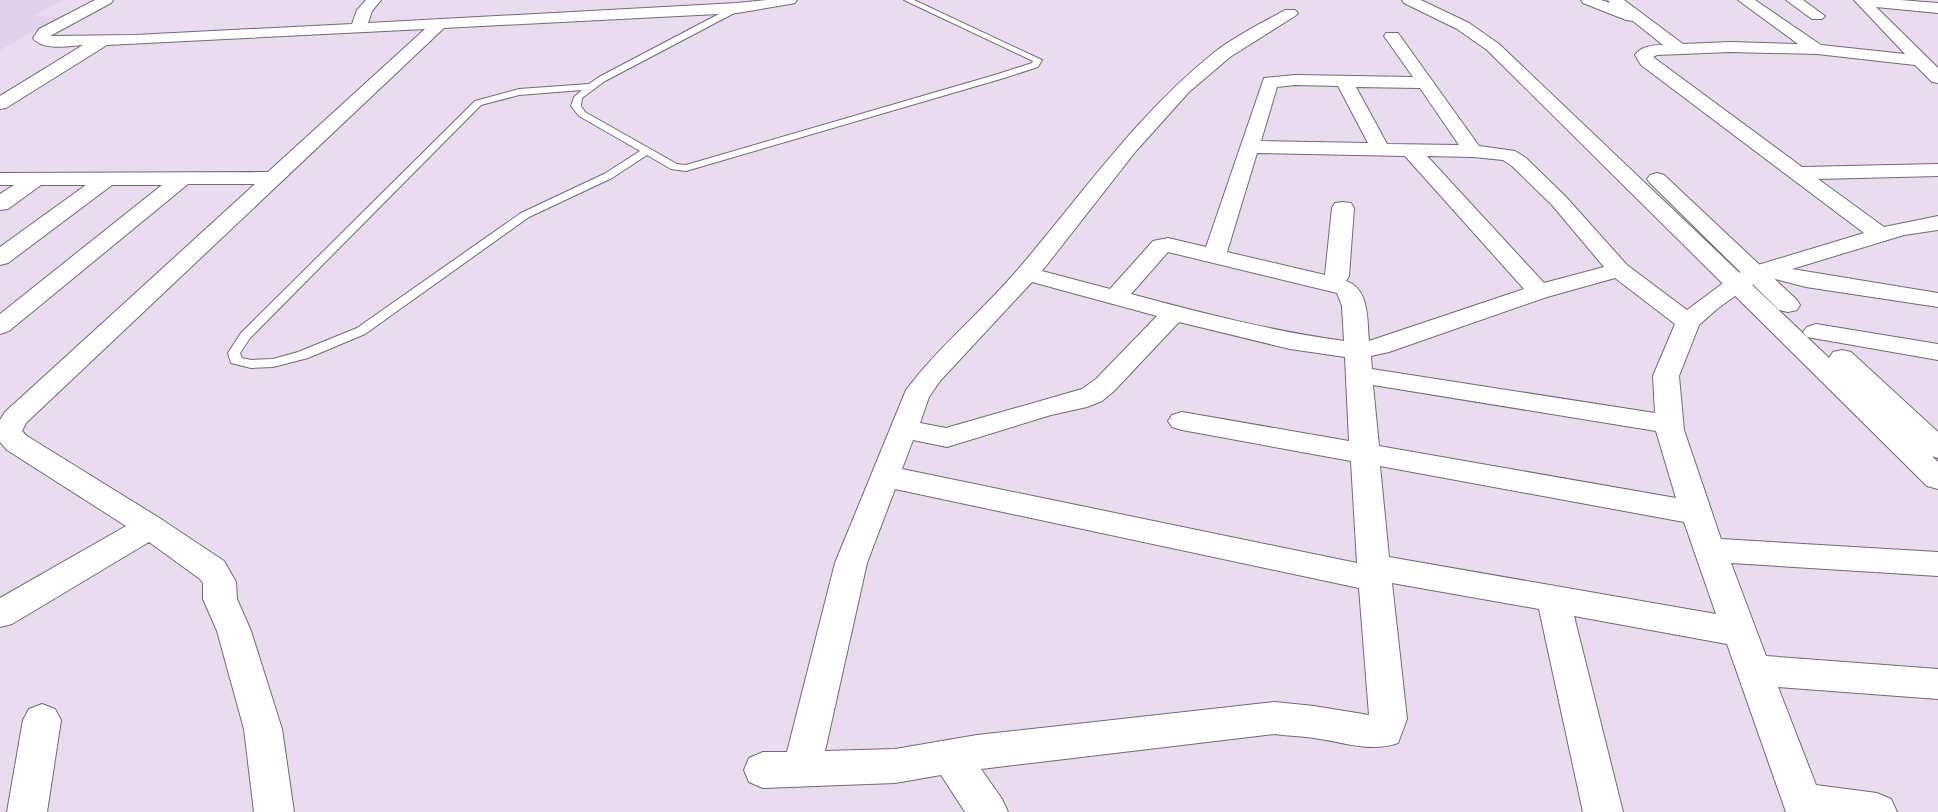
<svg xmlns="http://www.w3.org/2000/svg" width="1938" height="812" viewBox="0 0 1938 812" font-family="Georgia,serif">
  <style>
    .built { fill: #e2d1eb }
    .lines { fill: none; stroke-linecap: round; stroke-linejoin: round }
    .lane-casing { stroke: #746879; stroke-width: 2 }
    .street-casing { stroke: #746879; stroke-width: 2 }
    .primary-casing { stroke: #746879; stroke-width: 2 }
    .lane { fill: #fff; fill-rule: evenodd }
    .street { fill: #fff; fill-rule: evenodd }
    .primary { fill: #fff; fill-rule: evenodd }
  </style>
  <rect width="100%" height="100%" fill="#e9dcef"/>
  <path class="built" d="M0,0H63L34,16L60,17L0,50Z"/>
  <g class="lines">
    <defs>
      <path id="lane" d="M904,0H914L1042,60L1038,67L1004,78L686,171L671,169L647,155L612,178L529,217L365,334L308,358L273,367L251,368L231,363L228,353L241,333L475,101L519,89L589,84L599,77L734,6H740V10L605,81L582,98L581,106L585,112L677,164L686,165L998,74L1032,63L1033,61ZM582,90L574,97L571,106L579,116L640,151L604,174L521,213L357,328L298,352L273,359L251,360L242,358L240,353L250,338L481,105L519,95Z"/>
      <path id="street" d="M95,0H113L111,3L50,36L135,35L352,24L357,10L366,0H381L372,11L368,23L737,3L767,0H797L795,3L790,4L737,13L444,28L26,423L22,431L27,436L161,519L224,561L236,582L237,599L251,631L282,729L294,812H254L244,729L217,631L203,599V583L200,579L149,542L12,624L0,627V598L126,526L7,450L0,442V420L5,412L255,184H188L9,331L0,334V314L162,185H112L8,263L0,265V247L86,185H41L8,209L0,210V194L14,185H0V173L268,172L425,29L107,45L6,108L0,109V96L83,45C70,46 42,51 33,38L39,29Z
        M1581,0H1601L1610,3L1608,0H1624L1683,44L1730,42L1798,44L1738,0H1755L1821,45L1905,54L1854,0H1900L1938,3V13L1876,7L1938,68V83L1932,82L1915,65L1817,54L1730,52L1657,55L1653,57L1802,167L1938,164V176L1818,179L1884,227L1938,216V230L1904,235L1792,269L1938,293V307L1806,287L1767,277L1746,288L1717,309L1699,325L1679,376L1684,430L1721,539L1938,552V576L1731,563L1766,656L1938,669V699L1778,687L1816,785L1877,793L1891,799L1897,812H1786L1727,644L1574,616L1623,812H1583L1539,609L1392,583L1407,719L1398,743C1370,753 1343,742 1314,738C1301,736 1288,736 1275,734L981,769L1002,799L1008,812H965L941,775L895,783L763,788L749,782L744,770L749,758L763,752H787L835,563L906,390C940,345 984,310 1020,267C1083,193 1139,112 1216,51C1237,35 1262,23 1285,10H1295L1298,13L1295,16L1230,57L1189,92L1136,151L1042,271L1110,289L1153,241L1168,238L1206,247L1264,78L1295,75L1413,77L1384,36L1386,33H1398L1479,146L1515,151L1526,158L1566,197L1627,265L1687,310L1730,278L1748,268L1864,233L1641,65L1635,55C1641,46 1653,45 1663,45L1633,21L1626,20L1583,3ZM1295,85L1338,86L1368,143L1261,141L1277,87ZM1356,87L1420,88L1459,145L1387,144ZM1257,153L1405,156L1524,289L1369,341C1367,321 1370,289 1346,281L1349,276L1354,208L1351,203L1343,202L1335,203L1332,208L1325,275L1227,252ZM1427,156L1473,157L1503,160L1512,166L1552,205L1604,267L1544,283ZM1168,252L1337,293L1342,306L1344,341C1271,331 1202,313 1131,294ZM1615,278L1675,324L1653,376L1655,413L1372,369L1371,356L1389,352L1547,297ZM1032,282L1157,316L1096,379L1082,389L946,428L920,423L929,397L940,381ZM1179,322L1290,349L1345,357L1349,441L1182,412L1172,415L1168,421L1172,427L1182,430L1351,461L1357,563L902,469L913,440L947,447L1051,415L1087,407L1102,401L1114,391ZM1373,385L1656,431L1676,498L1379,446ZM1380,466L1684,522L1716,614L1389,557ZM895,489L1359,588L1369,715L1314,706L1275,702L977,735L895,749L825,751L867,563Z
        M1786,0H1803L1825,16L1822,19H1812Z
        M1816,324L1938,344V360L1807,337L1803,332L1807,327Z
        M42,704L55,709L61,720L47,812H7L23,720L29,709Z"/>
      <path id="primary" d="M1402,0H1421L1469,23L1499,44L1829,358L1833,352L1842,350L1851,352L1938,432V458L1932,456L1938,462V489L1927,486L1487,50L1457,29L1404,3Z
        M1657,173L1664,175L1797,300L1800,305L1797,310L1788,312L1779,310L1650,183L1647,179L1650,175Z"/>
    </defs>
    <use href="#lane" class="lane-casing"/>
    <use href="#street" class="street-casing"/>
    <use href="#primary" class="primary-casing"/>
    <use href="#lane" class="lane"/>
    <use href="#street" class="street"/>
    <use href="#primary" class="primary"/>
  </g>
</svg>
